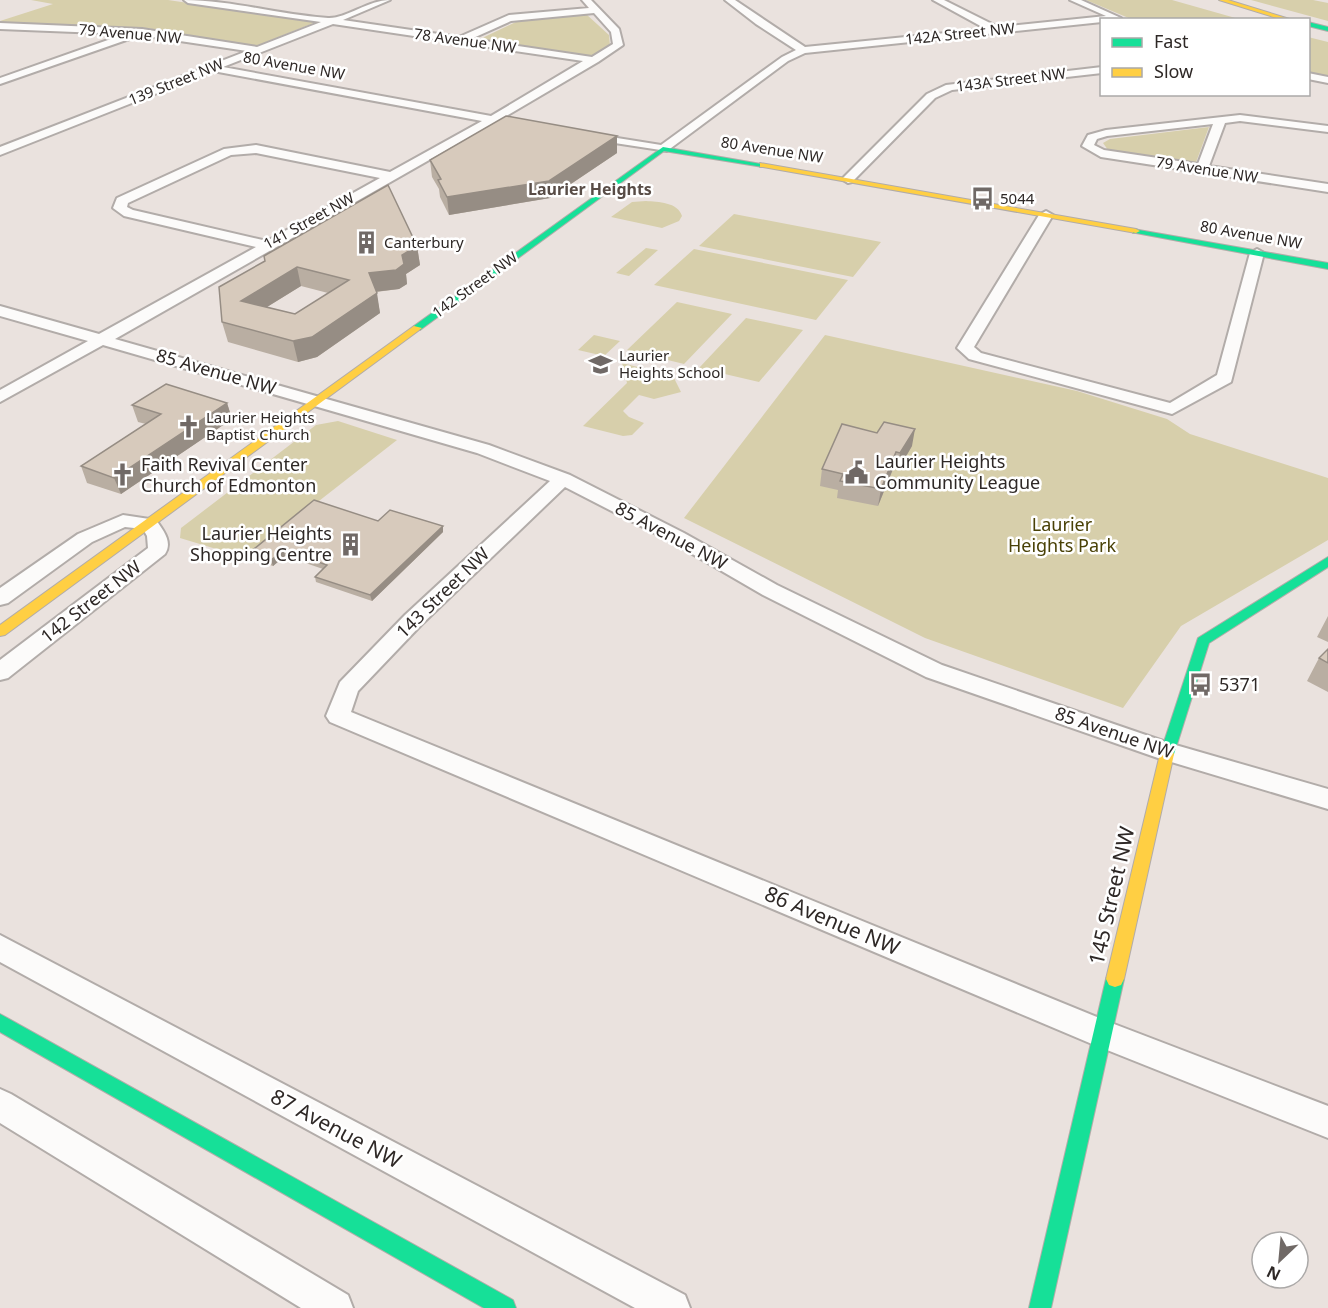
<svg xmlns="http://www.w3.org/2000/svg" width="1328" height="1308" viewBox="0 0 1328 1308" font-family="'Noto Sans',sans-serif">
  <style>
    .green { fill: #d7cfab }
    .lines { fill: none; stroke-linecap: round; stroke-linejoin: round }
    .street-casing { stroke: #b2aca9; stroke-width: 4 }
    .fast-casing { stroke: #b2aca9; stroke-width: 2 }
    .slow-casing { stroke: #b2aca9; stroke-width: 2 }
    .street { fill: #fcfbfa; fill-rule: evenodd }
    .fast { fill: #16e098; fill-rule: evenodd }
    .slow { fill: #ffcf43; fill-rule: evenodd }
    .wall { fill: #b9aea2; fill-rule: evenodd }
    .shaded-wall { fill: #968d84 }
    .building { fill: #d7cabc; stroke: #968d84; stroke-width: 1.5; fill-rule: evenodd }
    .labels { text-anchor: middle; stroke-width: 5; stroke-linejoin: round; paint-order: stroke }
    .far-street-label { font-size: 15px; fill: #2e2826; stroke: #fff }
    .far-poi-label { font-size: 15px; fill: #2e2826; stroke: #fff; text-anchor: start }
    .far-neighbourhood-label { font-size: 16px; font-weight: bold; fill: #584c46; stroke: #fff }
    .street-label { font-size: 18px; fill: #2e2826; stroke: #fff }
    .poi-label { font-size: 18px; fill: #2e2826; stroke: #fff; text-anchor: start }
    .park-label { font-size: 18px; fill: #494106; stroke: #fff }
    .near-street-label { font-size: 21px; fill: #2e2826; stroke: #fff }
  </style>
  <rect width="100%" height="100%" fill="#eae2de"/>
  <path class="green" d="M31,0H168L316,22L256,46L146,28L0,23V21L53,4Z
    M1086,0H1172L1239,19H1131Z
    M1251,0H1313L1328,3V21Z
    M586,14L609,35L610,46L591,56L478,40L520,20Z
    M1308,37L1328,42V78L1309,75Z
    M1209,127L1195,165L1117,152L1108,150L1103,143L1110,139Z
    M646,201C658,202 678,202 682,216L679,221L662,228L611,217L632,202Z
    M734,214L881,242L853,277L699,246Z
    M646,248L658,250L629,276L616,273Z
    M694,249L848,280L816,320L654,285Z
    M677,302L732,314L684,364L627,350Z
    M746,318L803,330L759,382L699,368Z
    M594,335L620,341L604,356L578,350Z
    M825,335L1077,391L1167,419L1190,434L1328,478V540L1181,626L1123,708L925,638L684,518Z
    M622,363L673,376L681,392L654,399L639,395L623,411L629,417L644,423L632,435L623,436L583,426L627,383Z
    M338,421L397,440L246,558L180,538L181,528L316,425Z"/>
  <g class="lines">
    <defs>
      <path id="street" d="M184,0C232,0 280,15 328,18C346,19 368,0 390,0L343,20L459,37L509,15L589,8L582,0H591L619,29L623,45L598,62L503,118L534,124V128L494,123L115,339L489,445L570,475L684,533L777,585L942,665L1172,744L1328,789V809L1158,758L926,677L763,595L670,541L565,487L421,625L358,691L351,712L1114,1024L1328,1106V1138L1092,1044L330,722L326,716L340,682L405,615L550,481L477,453L103,345L0,402V390L88,341L0,316V306L99,334L256,247L124,216L113,208L117,198L224,149L256,145L390,172L482,121L213,71L0,155V147L247,51L133,34L132,38L0,84V78L125,34L0,29V23L142,29L257,47L321,22L188,3ZM594,13L611,32L613,44L592,57L471,39L511,21ZM333,24L583,61L491,116L223,67ZM256,153L380,178L267,241L133,210L127,207L128,203L231,155Z
        M725,0H735L805,47L986,29L933,0H944L998,27L1106,16L1070,0H1081L1121,18L1102,20V22L805,53L788,61L667,151L582,138V134L586,133L661,145L782,57L796,50L756,24Z
        M1102,67V73L952,90L935,98L852,182L848,183L842,179L927,94L946,85Z
        M1308,73L1328,77V83L1308,79Z
        M1240,115L1328,126V132L1240,121L1225,123L1209,166L1328,184V192L1101,157L1082,146L1088,135L1106,130ZM1213,124L1198,164L1104,150L1094,145L1097,139L1107,136Z
        M1046,211L1053,215L974,347L981,353L1170,403L1217,375L1250,253L1257,249L1264,253L1231,382L1172,414L969,359L957,348L1039,215Z
        M123,515L156,520C163,530 173,542 165,554L8,678L0,680V660L148,548L147,536L143,529L125,527L92,542L8,603L0,605V588L78,534Z
        M0,935L685,1295L690,1308H635L0,962Z
        M0,1089L11,1094L348,1295L353,1308H301L0,1123Z"/>
      <path id="fast" d="M1308,22L1328,27V31L1308,26Z
        M663,147L767,165L763,167L664,151L420,330H414V326Z
        M1133,229L1328,263V269L1136,233H1133Z
        M1328,557V567L1209,643L1174,754L1172,758H1162L1160,754L1198,638Z
        M1115,971L1121,973L1124,979L1051,1308H1029L1106,979L1109,973Z
        M0,1014L513,1300L516,1308H484L0,1032Z"/>
      <path id="slow" d="M1219,0H1228L1293,20H1283Z
        M760,163L1136,229L1140,231L1136,233L763,167H760Z
        M414,326L422,328L5,635L0,636V625Z
        M1167,748L1172,750L1174,754L1124,979L1121,985L1115,987L1109,985L1106,979L1160,754L1162,750Z"/>
    </defs>
    <use href="#street" class="street-casing"/>
    <use href="#fast" class="fast-casing"/>
    <use href="#slow" class="slow-casing"/>
    <use href="#street" class="street"/>
    <use href="#fast" class="fast"/>
    <use href="#slow" class="slow"/>
  </g>
  <path class="wall" d="M617,153L550,198L449,215L440,197L439,189L432,177L430,160Z
    M417,246L420,265L406,274L407,284L399,289L376,292L380,313L317,357L298,362L228,342L222,322L265,261ZM301,286L328,293L295,314L267,307Z
    M227,403L232,419L121,494L87,483L81,466L146,424L138,422L132,405Z
    M912,446L898,470L893,469L878,506L837,498L838,490L820,486L822,469Z
    M378,521L443,526V532L372,601L316,582L315,577L323,569L285,556L273,566L251,559L249,553Z
    M1328,616V642L1317,637Z
    M1328,649V692L1307,681L1319,658Z"/>
  <path class="shaded-wall" d="M617,136V153L550,198L449,215L447,197Z
    M417,246L420,265L406,274L407,284L399,289L373,292L369,273L402,255Z
    M297,267L301,286L246,320L241,301Z
    M377,293L380,313L317,357L298,362L293,341Z
    M227,403L232,419L121,494L114,478Z
    M915,429L912,446L898,470L900,453Z
    M896,452L893,469L878,506L881,489Z
    M443,526V532L372,601L370,595Z
    M284,550L285,556L273,566L271,560Z"/>
  <path class="building" d="M506,116L617,136L549,181L447,197L438,180L441,179L430,160Z
    M388,185L417,246L402,255L404,264L396,270L369,273L377,293L312,337L293,341L222,322L219,287L265,261L264,256ZM297,267L349,280L295,314L241,301Z
    M166,384L227,403L114,478L81,466L161,414L132,405Z
    M884,422L915,429L900,453L896,452L881,489L840,481L843,474L822,469L842,424L877,433Z
    M314,500L378,521L390,510L443,526L370,595L315,577L327,565L284,550L271,560L249,553Z
    M1328,649V663L1319,658Z"/>
  <defs>
    <symbol id="bus-bare" viewBox="-9 -9 18 18"><path d="M-5-6H5V4H4V6H2V4H-2V6H-4V4H-5ZM-3.5-4V0h7V-4ZM-3.5 1.2v1.5H-2V1.2ZM2 1.2v1.5H3.5V1.2Z" fill="#706966" stroke="#fff" stroke-width="2.5" paint-order="stroke"/></symbol>
    <symbol id="building-bare" viewBox="-9 -9 18 18"><path d="M-4-6H4V6H1V3H-1V6H-4ZM-2.5-4.3h1.7v1.8h-1.7ZM.8-4.3h1.7v1.8H.8ZM-2.5-1h1.7V.8h-1.7ZM.8-1h1.7V.8H.8Z" fill="#706966" stroke="#fff" stroke-width="2.5" paint-order="stroke"/></symbol>
    <symbol id="school-bare" viewBox="-9 -9 18 18"><path d="M0-5L7-2L0 1L-7-2ZM-4 1L0 2.5L4 1V4Q0 6-4 4Z" fill="#706966" stroke="#fff" stroke-width="2.5" paint-order="stroke"/></symbol>
    <symbol id="church-bare" viewBox="-9 -9 18 18"><path d="M-1.2-6h2.4v3.5h3.3v2.4h-3.3V6h-2.4V-.1h-3.3v-2.4h3.3Z" fill="#706966" stroke="#fff" stroke-width="2.5" paint-order="stroke"/></symbol>
    <symbol id="civic-bare" viewBox="-9 -9 18 18"><path d="M-.6-6.5H3V-4.5H.6V-3L4-1V1h2V6H-6V1h2V-1L-.6-3ZM-1.2 2.5V6h2.4V2.5Z" fill="#706966" stroke="#fff" stroke-width="2.5" paint-order="stroke"/></symbol>
  </defs>
  <g fill-rule="evenodd">
    <use href="#bus-bare" x="966" y="182" width="33" height="33"/>
    <use href="#building-bare" x="350" y="226" width="33" height="33"/>
    <use href="#school-bare" x="584" y="348" width="33" height="33"/>
    <use href="#church-bare" x="172" y="410" width="33" height="33"/>
    <use href="#civic-bare" x="840" y="456" width="33" height="33"/>
    <use href="#church-bare" x="106" y="458" width="33" height="33"/>
    <use href="#building-bare" x="334" y="528" width="33" height="33"/>
    <use href="#bus-bare" x="1184" y="668" width="33" height="33"/>
  </g>
  <g class="labels">
    <g class="far-street-label">
      <text transform="translate(130 34) rotate(5)" y="5">79 Avenue NW</text>
      <text transform="translate(960 34) rotate(-6)" y="5">142A Street NW</text>
      <text transform="translate(465 41) rotate(8)" y="5">78 Avenue NW</text>
      <text transform="translate(294 66) rotate(10)" y="5">80 Avenue NW</text>
      <text transform="translate(1011 80) rotate(-7)" y="5">143A Street NW</text>
      <text transform="translate(176 82) rotate(-22)" y="5">139 Street NW</text>
      <text transform="translate(772 150) rotate(9)" y="5">80 Avenue NW</text>
      <text transform="translate(1207 170) rotate(9)" y="5">79 Avenue NW</text>
      <text transform="translate(309 221) rotate(-29)" y="5">141 Street NW</text>
      <text transform="translate(1251 235) rotate(10)" y="5">80 Avenue NW</text>
      <text transform="translate(475 285) rotate(-36)" y="5">142 Street NW</text>
    </g>
    <g class="far-poi-label">
      <text x="1000" y="204">5044</text>
      <text x="384" y="248">Canterbury</text>
      <text x="619" y="361">Laurier<tspan x="619" dy="17">Heights School</tspan></text>
      <text x="206" y="423">Laurier Heights<tspan x="206" dy="17">Baptist Church</tspan></text>
    </g>
    <g class="far-neighbourhood-label">
      <text x="590" y="195">Laurier Heights</text>
    </g>
    <g class="street-label">
      <text transform="translate(216 372) rotate(16)" y="6">85 Avenue NW</text>
      <text transform="translate(671 536) rotate(28)" y="6">85 Avenue NW</text>
      <text transform="translate(443 593) rotate(-44)" y="6">143 Street NW</text>
      <text transform="translate(91 602) rotate(-38)" y="6">142 Street NW</text>
      <text transform="translate(1114 733) rotate(19)" y="6">85 Avenue NW</text>
    </g>
    <g class="poi-label">
      <text x="875" y="468">Laurier Heights<tspan x="875" dy="21">Community League</tspan></text>
      <text x="141" y="471">Faith Revival Center<tspan x="141" dy="21">Church of Edmonton</tspan></text>
      <text x="332" y="540" text-anchor="end">Laurier Heights<tspan x="332" dy="21">Shopping Centre</tspan></text>
      <text x="1219" y="691">5371</text>
    </g>
    <g class="park-label">
      <text x="1062" y="531">Laurier<tspan x="1062" dy="21">Heights Park</tspan></text>
    </g>
    <g class="near-street-label">
      <text transform="translate(1112 896) rotate(-77)" y="7">145 Street NW</text>
      <text transform="translate(832 921) rotate(23)" y="7">86 Avenue NW</text>
      <text transform="translate(336 1129) rotate(28)" y="7">87 Avenue NW</text>
    </g>
  </g>
  <rect x="1100" y="18" width="210" height="78" fill="#ffffff" stroke="#aba9a8" stroke-width="1.5"/>
  <rect x="1112" y="38" width="30" height="9" fill="#16e098" stroke="#aba9a8" stroke-width="1.5"/>
  <text x="1154" y="48" font-size="18" fill="#2e2826">Fast</text>
  <rect x="1112" y="68" width="30" height="9" fill="#ffcf43" stroke="#aba9a8" stroke-width="1.5"/>
  <text x="1154" y="78" font-size="18" fill="#2e2826">Slow</text>
  <g transform="translate(1280 1260) rotate(206)"><circle r="28" fill="#ffffff" stroke="#aba9a8" stroke-width="1.5"/>
  <path d="M0-4.5L10 22L0 15L-10 22Z" fill="#706966"/>
  <text y="-9" font-size="16" font-weight="bold" text-anchor="middle" fill="#2e2826">N</text>
  </g>
</svg>
